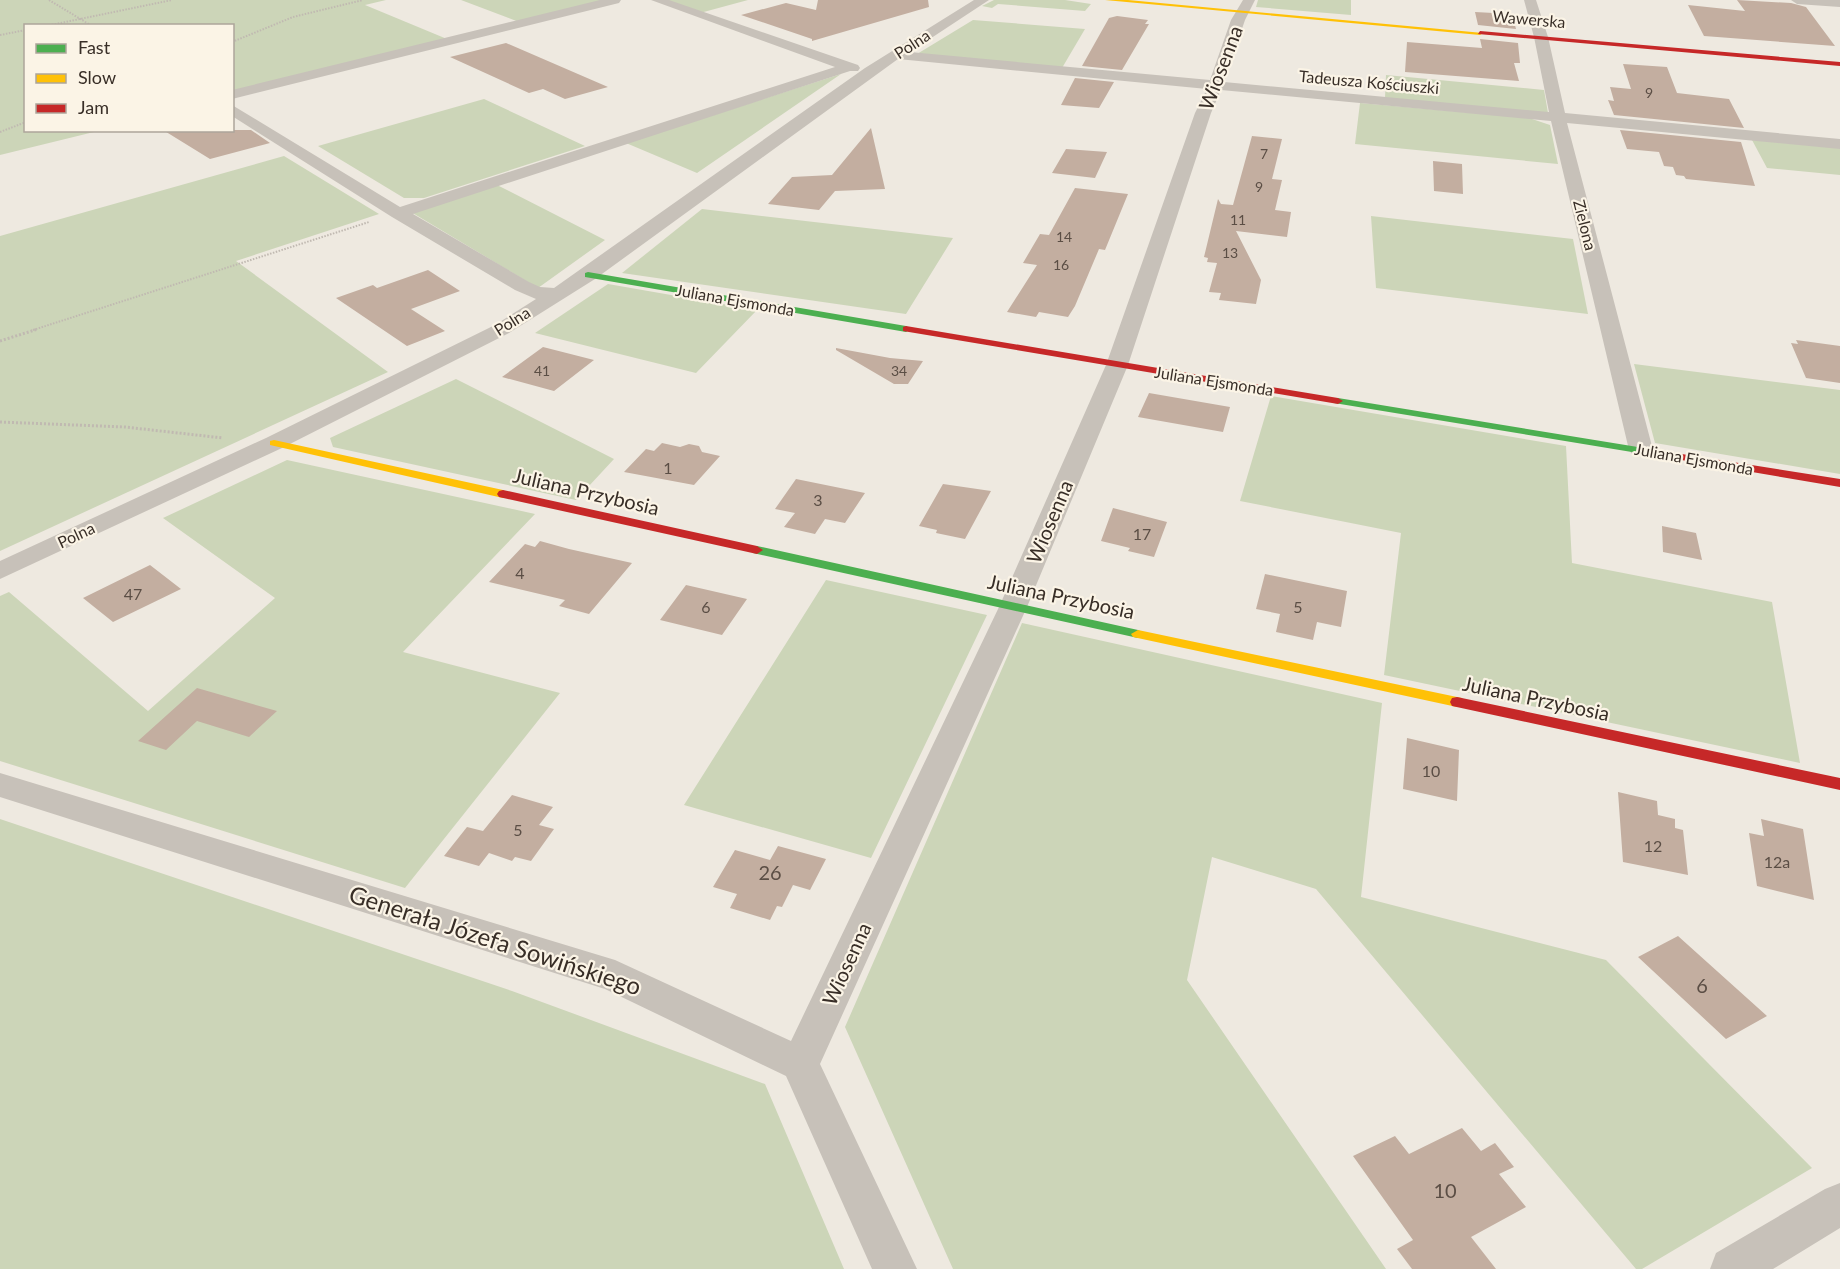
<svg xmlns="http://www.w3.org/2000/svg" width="1840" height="1269" viewBox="0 0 1840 1269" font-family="Lato,sans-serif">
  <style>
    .green { fill: #ccd5b8 }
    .building { fill: #c3aea0 }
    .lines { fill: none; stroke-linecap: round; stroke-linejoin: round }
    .path-far1 { stroke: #c0b9b1; stroke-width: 2; stroke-dasharray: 1.5 1.5; stroke-linecap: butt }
    .path { stroke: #c0b9b1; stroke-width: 3; stroke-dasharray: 2 2; stroke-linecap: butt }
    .street { fill: #c7c1b9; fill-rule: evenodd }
    .fast { fill: #4caf50; fill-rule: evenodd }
    .slow { fill: #ffc107; fill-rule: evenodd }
    .jam { fill: #c62828; fill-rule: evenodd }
    .labels { text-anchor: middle; stroke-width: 4.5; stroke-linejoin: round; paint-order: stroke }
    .far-number-label { font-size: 14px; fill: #5b4e45 }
    .far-street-label { font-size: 16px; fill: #382e27; stroke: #fbf4e6 }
    .number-label { font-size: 16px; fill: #5b4e45 }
    .street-label { font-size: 20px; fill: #382e27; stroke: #fbf4e6 }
    .near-number-label { font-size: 20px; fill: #5b4e45 }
    .near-street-label { font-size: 24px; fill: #382e27; stroke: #fbf4e6 }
  </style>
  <rect width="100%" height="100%" fill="#eee9e0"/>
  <path class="green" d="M0,0H386L365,5L447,39L233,93L232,26H26V130L98,131L0,155Z
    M461,0H605L519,22Z
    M663,0H748L700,13Z
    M994,0H1065L1091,4L1085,11L998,4L992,8L982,6Z
    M1258,0H1351V15L1256,7Z
    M973,20L1085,29L1062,68L917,54Z
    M841,74L697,173L626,143Z
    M1386,75L1544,90L1548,113L1385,98Z
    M484,99L585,146L424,198H404L318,146Z
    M1360,103L1529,118L1550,125L1558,164L1355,144Z
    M1752,140L1840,148V175L1767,168Z
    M284,156L379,214L236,261L388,372L0,551V236Z
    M497,185L605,240L538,288L411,212Z
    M702,209L953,238L906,314L622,273Z
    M1371,216L1573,239L1588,314L1376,288Z
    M608,284L757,310L696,373L535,333Z
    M1634,364L1840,390V474L1655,443Z
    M456,379L614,459L576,500L333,447L330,438Z
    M1271,396L1566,446L1572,563L1772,602L1800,763L1384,675L1401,533L1240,501Z
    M287,460L535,514L403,652L560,693L405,888L0,761V596L9,592L148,711L275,598L163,518Z
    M826,580L987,615L871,858L684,805Z
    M1022,623L1382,703L1361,897L1606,960L1812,1168L1642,1269H1636L1316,889L1212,857L1187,980L1386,1269H953L845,1027Z
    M0,819L512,991L765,1084L844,1269H0Z"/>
  <path class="building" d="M818,0H928L929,7L812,41V39L741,15L786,3L816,10Z
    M1737,0L1791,3L1806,7L1835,46L1704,36L1688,5L1745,11Z
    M1475,12L1512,14L1516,29L1478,25Z
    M1117,16L1148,20L1145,24H1149L1122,70L1082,66L1109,18Z
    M1480,39L1518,43L1520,63H1514L1519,81L1405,72L1407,42L1482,48Z
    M506,43L608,87L565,99L543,89L529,93L450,57Z
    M1623,64L1667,67L1677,93L1729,99L1744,128L1614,115L1608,100L1614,101L1610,87L1631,89Z
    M1075,78L1114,82L1099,108L1061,105Z
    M871,128L885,189L835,191L819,210L768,204L792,177L832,175Z
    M163,130H251L270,143L210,159Z
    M1620,130L1741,142L1755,186L1686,179L1684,176L1676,175L1673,167L1664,166L1659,152L1627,149Z
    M1252,136L1282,139L1272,179L1282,180L1275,210L1291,212L1287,237L1236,231L1261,280L1256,304L1219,300L1221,293L1209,292L1217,263L1207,262L1208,258L1204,257L1218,199L1221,204L1233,205Z
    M1066,149L1107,152L1095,178L1052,173Z
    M1433,161L1462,164L1463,194L1434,191Z
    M1075,188L1128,194L1105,250L1099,249L1075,306L1068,317L1039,312L1036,317L1007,312L1037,265L1023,263L1040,234L1049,235Z
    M428,270L460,291L411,309L445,331L407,346L336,298L373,285L377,288Z
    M1796,340L1840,346V383L1806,378L1791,343L1798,344Z
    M543,347L594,360L554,391L502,377Z
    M836,348L890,358L923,361L908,384H894L836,350Z
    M1149,393L1230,407L1223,432L1138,417Z
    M662,443L680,447L689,444L699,446L702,452L720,456L694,485L624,472L646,449L654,451Z
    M796,479L865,493L845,523L825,519L815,534L784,527L795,513L775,509Z
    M943,484L991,491L965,539L936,533L937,530L919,526Z
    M1113,508L1167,522L1154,557L1128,551L1130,548L1101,541Z
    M1662,526L1696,533L1702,560L1663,552Z
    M540,541L569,549L632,563L589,614L559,606L565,600L489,582L525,544L535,547Z
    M150,565L181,589L113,622L83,598Z
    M1265,574L1347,591L1341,627L1317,622L1313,640L1276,632L1280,614L1256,609Z
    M686,585L747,599L722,635L660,620Z
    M197,688L277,711L249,737L197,721L166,750L138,741Z
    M1407,738L1459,750L1457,801L1403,789Z
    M1618,792L1657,801L1658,815L1675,819V828L1683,830L1688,875L1623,862Z
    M512,795L553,807L539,825L554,829L531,861L515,857L512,861L489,853L479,866L444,856L467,827L483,831Z
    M1761,819L1803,829L1814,900L1757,886L1749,833L1764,836Z
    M778,846L826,859L810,890L793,885L782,907L777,906L770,920L730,908L737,894L713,887L735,850L770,860Z
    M1678,936L1767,1016L1726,1039L1638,957Z
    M1462,1128L1481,1151L1495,1143L1514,1167L1499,1174L1526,1207L1471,1237L1496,1269H1412L1397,1249L1413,1240L1353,1156L1395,1136L1409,1154Z"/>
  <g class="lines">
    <path class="path-far1" d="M49,0L92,26
      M46,26L172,0
      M0,35L26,30
      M232,42L293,17L363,0
      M0,132L26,122
      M33,330L369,222"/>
    <path class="path" d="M0,341L38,329
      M0,422L125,427L223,438"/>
    <path class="street" d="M600,0H621L619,3L232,99V90Z
      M651,0H669L858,65L860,68L858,71H850L413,214L529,282L540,287L554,288L865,68L974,0H989L910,52L1210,80L1231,20L1243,0H1255L1245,20L1224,82L1549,112L1534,37L1524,0H1536L1548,37L1565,113L1840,139V149L1567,123L1653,450L1649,455H1633L1629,450L1551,121L1221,90L1211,113L1128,365L1027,607L820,1064L917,1269H872L786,1076L605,989L0,797V773L615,960L791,1041L999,607L1106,365L1195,113L1207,89L898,59L595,279L509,333L282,448L0,579V561L266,438L495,325L536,299L515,290L392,217L232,116V105L400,207L835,67Z
      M1791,0H1840V7L1797,4Z
      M1840,1183V1228L1773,1269H1710L1716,1253L1825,1189Z"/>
    <path class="fast" d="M588,272L906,326L911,329L906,332L585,277V273Z
      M1338,398L1650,449L1656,452L1650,455L1334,403L1333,401Z
      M757,546L1138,630L1145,634L1138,638L753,553L751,550L753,547Z"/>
    <path class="slow" d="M1105,0H1128L1483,33L1480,35Z
      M274,440L503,490L509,494L503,498L270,445V441Z
      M1138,630L1457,697L1462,698L1464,702L1462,706L1457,707L1133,637L1131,634Z"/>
    <path class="jam" d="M1480,31L1840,62V66L1478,34Z
      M906,326L1338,398L1343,401L1338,404L903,331V327Z
      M1650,449L1840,479V487L1646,454V450Z
      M503,490L757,546L763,550L757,554L499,497L497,494L499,491Z
      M1457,697L1840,778V790L1452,706L1450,702L1452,698Z"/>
  </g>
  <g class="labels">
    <g class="far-number-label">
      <text x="1649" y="98">9</text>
      <text x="1264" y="159">7</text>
      <text x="1259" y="192">9</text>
      <text x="1238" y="225">11</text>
      <text x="1064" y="242">14</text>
      <text x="1230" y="258">13</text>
      <text x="1061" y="270">16</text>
      <text x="542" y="376">41</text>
      <text x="899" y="376">34</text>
    </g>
    <g class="far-street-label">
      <text transform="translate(1529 19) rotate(5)" y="6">Wawerska</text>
      <text transform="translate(912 44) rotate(-33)" y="6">Polna</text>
      <text transform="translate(1369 82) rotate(5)" y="6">Tadeusza Kościuszki</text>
      <text transform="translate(1585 225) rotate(76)" y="6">Zielona</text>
      <text transform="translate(735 300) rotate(10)" y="6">Juliana Ejsmonda</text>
      <text transform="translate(512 321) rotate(-32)" y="6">Polna</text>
      <text transform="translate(1214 381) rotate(9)" y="6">Juliana Ejsmonda</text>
      <text transform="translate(1694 459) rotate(10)" y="6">Juliana Ejsmonda</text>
      <text transform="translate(76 535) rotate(-25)" y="6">Polna</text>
    </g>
    <g class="number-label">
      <text x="668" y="474">1</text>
      <text x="818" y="506">3</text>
      <text x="1142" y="540">17</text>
      <text x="520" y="579">4</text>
      <text x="133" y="600">47</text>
      <text x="706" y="613">6</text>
      <text x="1298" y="613">5</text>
      <text x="1431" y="777">10</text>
      <text x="518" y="836">5</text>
      <text x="1653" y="852">12</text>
      <text x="1777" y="868">12a</text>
    </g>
    <g class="street-label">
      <text transform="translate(1221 68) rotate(-69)" y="7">Wiosenna</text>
      <text transform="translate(586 492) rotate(13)" y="7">Juliana Przybosia</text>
      <text transform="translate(1050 522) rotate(-67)" y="7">Wiosenna</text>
      <text transform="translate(1061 597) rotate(12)" y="7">Juliana Przybosia</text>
      <text transform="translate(1536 699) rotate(12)" y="7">Juliana Przybosia</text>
      <text transform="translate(847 964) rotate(-65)" y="7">Wiosenna</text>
    </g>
    <g class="near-number-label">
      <text x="770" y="880">26</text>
      <text x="1702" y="993">6</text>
      <text x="1445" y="1198">10</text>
    </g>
    <g class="near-street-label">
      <text transform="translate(495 941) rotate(18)" y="8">Generała Józefa Sowińskiego</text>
    </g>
  </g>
  <rect x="24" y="24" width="210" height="108" fill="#fbf4e6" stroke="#ada59a" stroke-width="1.5"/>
  <rect x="36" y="44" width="30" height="9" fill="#4caf50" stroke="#ada59a" stroke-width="1.5"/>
  <text x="78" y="54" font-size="18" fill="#382e27">Fast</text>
  <rect x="36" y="74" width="30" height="9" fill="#ffc107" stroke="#ada59a" stroke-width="1.5"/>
  <text x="78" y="84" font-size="18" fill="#382e27">Slow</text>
  <rect x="36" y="104" width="30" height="9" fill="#c62828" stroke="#ada59a" stroke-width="1.5"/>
  <text x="78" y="114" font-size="18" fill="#382e27">Jam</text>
</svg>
